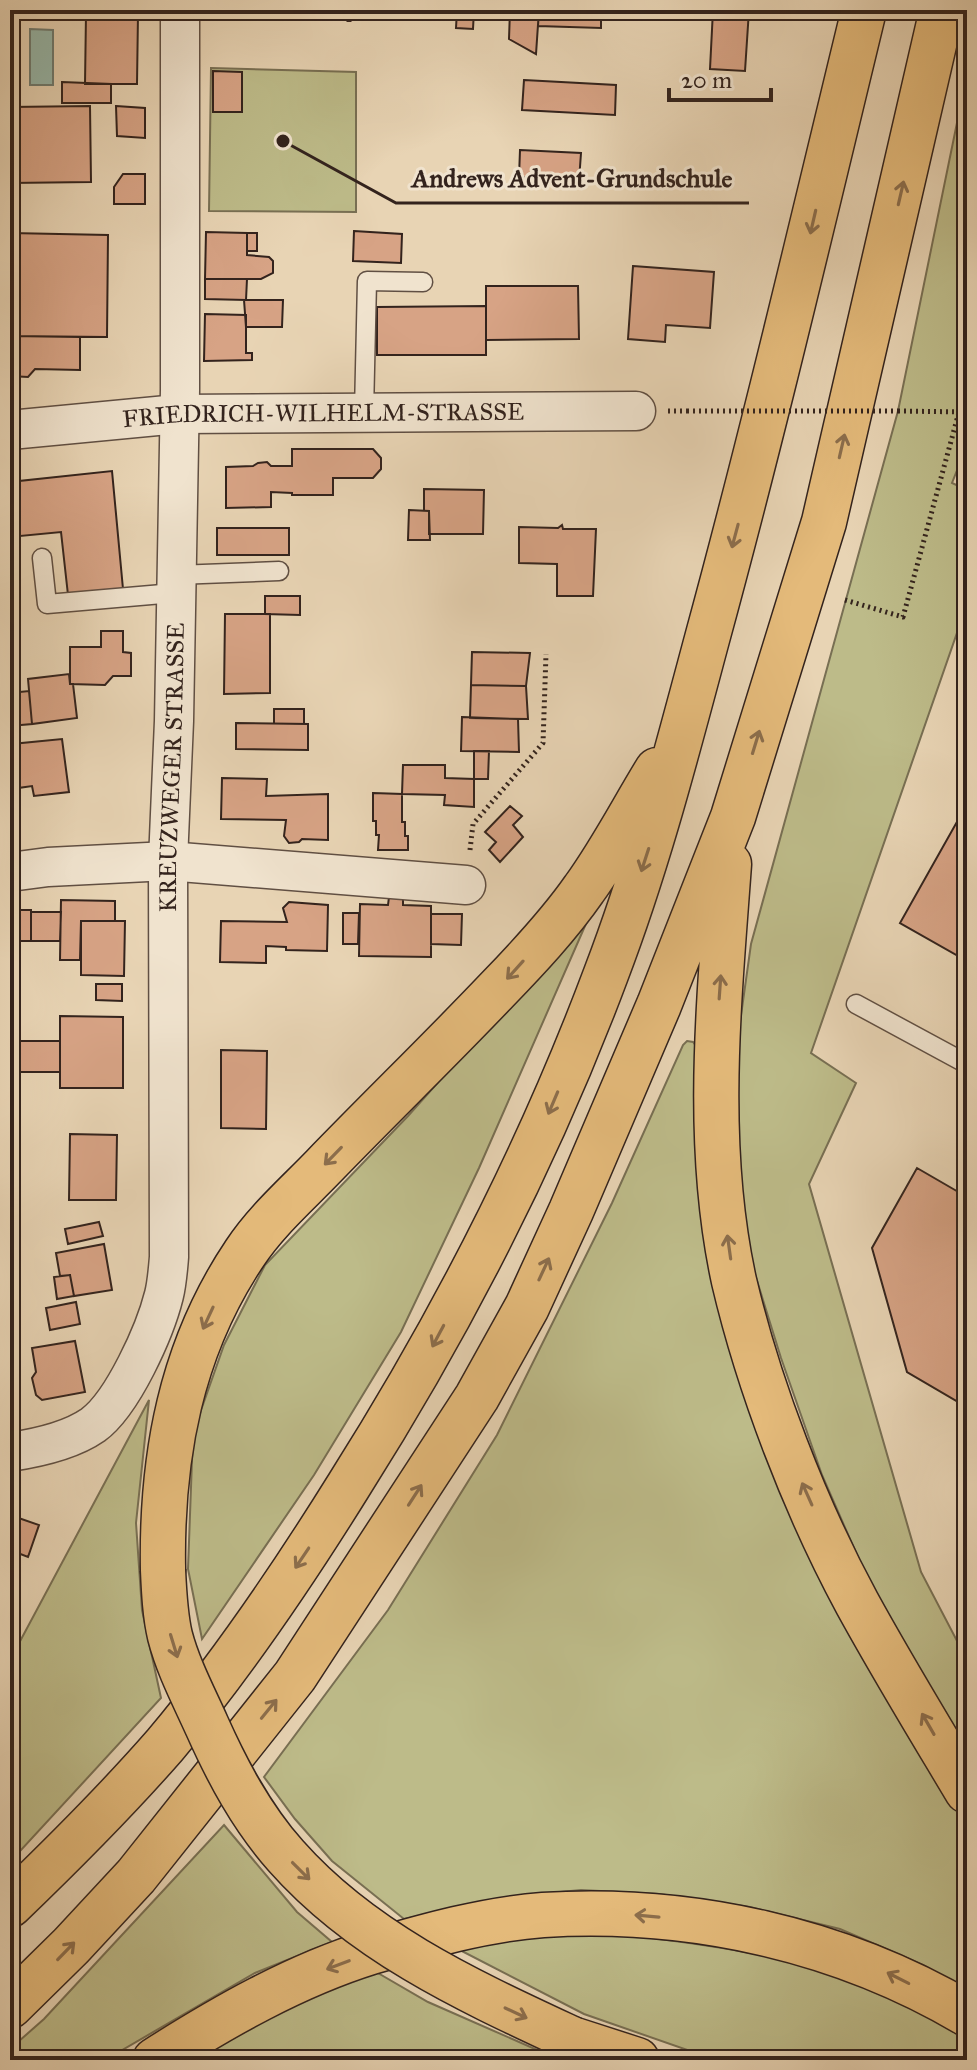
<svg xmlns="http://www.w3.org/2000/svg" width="977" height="2070" viewBox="0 0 977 2070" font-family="'IM FELL Great Primer',serif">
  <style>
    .green { fill: #bdbb89; stroke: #786f53; stroke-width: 2 }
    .water { fill: #97b8ab; stroke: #6f7c72; stroke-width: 2 }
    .building { fill: #d7a385; stroke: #33231d; stroke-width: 2 }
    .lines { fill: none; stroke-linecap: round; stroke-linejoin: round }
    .lane-casing { stroke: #604f43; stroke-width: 21 }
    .street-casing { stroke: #604f43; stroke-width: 41 }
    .highway-casing { stroke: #33231d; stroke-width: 47 }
    .path { stroke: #33231d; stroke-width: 5; stroke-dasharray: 2 4; stroke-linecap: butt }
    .lane { stroke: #f0e3ce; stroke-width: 18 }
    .street { stroke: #f0e3ce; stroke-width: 38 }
    .highway { stroke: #e4ba7a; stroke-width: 44 }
    .highway-bridge-casing { stroke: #33231d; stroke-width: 47; stroke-linecap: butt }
    .path-bridge { stroke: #33231d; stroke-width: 5; stroke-dasharray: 2 4; stroke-linecap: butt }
    .highway-bridge { stroke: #e4ba7a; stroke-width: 44 }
    .oneway { stroke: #8c6e4c }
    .labels { text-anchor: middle; stroke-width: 6; stroke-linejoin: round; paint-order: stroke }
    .street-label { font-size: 24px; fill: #33231d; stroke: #f0e3ce }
    .leader { fill: none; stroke: #33231d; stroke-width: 3 }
    .callout-dot { fill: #33231d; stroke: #f0e3ce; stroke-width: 3 }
    .callout-label { font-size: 26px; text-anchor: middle; font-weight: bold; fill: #33231d; stroke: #f0e3ce; stroke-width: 6; stroke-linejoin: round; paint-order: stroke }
  </style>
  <rect width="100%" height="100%" fill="#e8d4b4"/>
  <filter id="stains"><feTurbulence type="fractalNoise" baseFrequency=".0025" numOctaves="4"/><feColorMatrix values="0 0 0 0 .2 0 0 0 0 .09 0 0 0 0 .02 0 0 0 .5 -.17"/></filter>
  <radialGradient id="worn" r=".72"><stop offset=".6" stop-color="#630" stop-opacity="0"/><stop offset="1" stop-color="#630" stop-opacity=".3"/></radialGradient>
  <path class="green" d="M211,68L356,72V212L209,211Z
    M967,74V445L952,483L967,490V604L811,1053L856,1083L809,1184L921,1572L967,1660V1750L882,1612L822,1475L781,1358L745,1242L735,1163L737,1044L751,944L898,411Z
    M592,910L479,1168L401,1332L314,1475L202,1639L188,1569L193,1433L224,1345L265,1265L408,1116Z
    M687,1041L693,1042L696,1046L714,1255L943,1789L967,1825V1990L923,1965L840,1929L750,1907L659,1894L581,1890L518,1896L404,1919L332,1861L295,1819L264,1777L388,1610L497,1435L612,1203L683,1045Z
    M149,1400L136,1523L142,1610L161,1698L10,1862V1660Z
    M224,1825L297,1912L332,1942L255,1973L105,2060H10V2049L44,2019Z
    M626,1935C721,1946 815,1959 903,2000C925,2010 946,2024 967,2036V2060H716L584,2014L454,1947L543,1936Z
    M371,1969L428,2002L560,2060H185L197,2052Z"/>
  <path class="water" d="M30,29L53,30V85H30Z"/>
  <path class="building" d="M457,10H474L473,29L456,28Z
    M510,10H539L536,54L509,39Z
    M539,10H601V28L538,26Z
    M713,10H749L745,71L710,69Z
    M86,14H138L137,84H85Z
    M213,71L242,72V112H213Z
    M524,80L616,85L615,115L522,110Z
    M62,82L111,84V103H62Z
    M90,106L91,182L10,183V107Z
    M116,106L145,108V138L117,136Z
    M520,150L581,153L579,181L519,177Z
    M123,174H145V204H114V187Z
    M354,231L402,234L401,263L353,261Z
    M206,232L247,233V255L269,257L273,261V273L261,279H205Z
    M10,233L108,235L107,337L10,336Z
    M247,233H257V251H247Z
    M633,266L714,272L710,328L666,325L665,342L628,339Z
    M205,279H247L246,300L205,299Z
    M486,286H578L579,339L486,340Z
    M244,300H283L282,327H246Z
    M486,306V355H377V307Z
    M205,314L246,315V353H252V360L204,361Z
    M10,336L80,337V370L35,369L28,377L10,376Z
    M292,449H373L381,458V469L373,478H333V495H292V493L271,492V507L226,508V467L253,466L258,463L267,462L271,466H292Z
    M112,471L123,589L68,595L61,532L10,537V482Z
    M424,489L484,490L483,534H429V511H424Z
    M409,510L429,511L430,540H408Z
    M562,525L563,529H596L593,596H557V564L519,563V527L558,528Z
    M217,528H289V555H217Z
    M265,596H300V615L265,614Z
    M225,614H270V693L224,694Z
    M101,631H123V652L131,653V676H113L105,685L70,684V647H101Z
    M472,652L530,653L526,686L471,685Z
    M69,674L70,684H73L77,718L32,724L28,679Z
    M471,685L526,686L528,719L470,718Z
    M29,691L32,724L10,726V693Z
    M274,709H304V724H274Z
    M462,717L518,719L519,752L461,751Z
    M236,723L308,724V750L236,749Z
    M10,726L17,781L10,782Z
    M62,739L69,792L34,796L32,786L18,788L12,744Z
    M474,751H489L488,779H474Z
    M967,754V785L959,780Z
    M403,765H445V778L474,779V807L444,805L445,795L402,794Z
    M222,778L267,779L266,796L328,794V840L302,839L299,842L289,843L284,836L286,820L221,819Z
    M373,793L402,794V822H405V836H408V850H378L379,835H376V821H373Z
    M967,804V961L900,923Z
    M510,806L522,816L513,825L523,837L500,862L489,850L496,842L485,832Z
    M389,897L403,898V905L431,906V957L359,956L360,904L388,905Z
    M61,900L115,901V921H81L80,960H60Z
    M289,902L328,905L327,951L286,950V947L266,946V963L220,962L221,921L287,922L283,908Z
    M10,910H31V941H10Z
    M31,912H61L60,941H31Z
    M343,913H359L358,944H343Z
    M431,914H462L461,945L431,944Z
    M81,921H125L124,976L81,975Z
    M96,984H122V1001L96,1000Z
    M60,1016L123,1017V1088H60Z
    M10,1041H60V1072H10Z
    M221,1050L267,1051L266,1129L221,1128Z
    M70,1134L117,1135L116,1200H69Z
    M917,1168L967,1197V1390L960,1403L907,1372L872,1248Z
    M99,1222L103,1236L68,1244L65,1229Z
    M104,1244L112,1290L74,1296L70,1275L60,1276L56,1253Z
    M70,1275L74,1296L57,1299L54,1277Z
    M76,1302L80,1324L50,1330L46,1308Z
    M75,1341L85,1392L42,1400L36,1395L32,1378L36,1372L32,1348Z
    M10,1515L39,1525L28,1557L10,1550Z"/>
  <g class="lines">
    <defs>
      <path id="lane" d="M364,412L367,281L423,282
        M42,558L47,604L174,593
        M176,575L279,571
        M856,1004L967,1064"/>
      <g id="street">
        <path id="s1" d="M10,430L178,414L636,411"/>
        <path d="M10,872L48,867L168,861L466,885"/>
        <path id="s2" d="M10,1452C37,1448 70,1441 93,1425C123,1403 155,1331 164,1295C167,1283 168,1269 169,1257L168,861L174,721L180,390V10"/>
      </g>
      <path id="highway" d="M729,864C719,1002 704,1144 734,1281C759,1387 805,1507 857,1603C892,1667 930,1729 967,1791
        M163,1570C161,1456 181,1348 245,1253C266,1221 297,1194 323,1167C380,1108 440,1050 497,990C527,959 559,925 584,889C611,852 633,809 657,770
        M10,1905C63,1854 117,1800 165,1745C233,1664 293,1575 349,1485C451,1324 539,1153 606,974C648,864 677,751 707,639C764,430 813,220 864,10
        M10,2006L71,1946L136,1876L295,1676L477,1397L527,1307L571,1211L659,1005L733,817L824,522L942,10
        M572,2039L637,2060
        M155,2060C223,2017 294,1976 371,1952C426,1936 486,1919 543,1915C690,1906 840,1939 967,2014"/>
    </defs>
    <use href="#lane" class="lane-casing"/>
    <use href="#street" class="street-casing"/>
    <use href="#highway" class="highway-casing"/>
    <path class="path" d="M349,22V10
      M668,411H687
      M898,411L967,412
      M845,600L903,617L959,412
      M470,850L473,824L543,743L546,654"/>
    <use href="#lane" class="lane"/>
    <use href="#street" class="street"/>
    <use href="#highway" class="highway"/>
    <defs>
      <path id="highway-bridge" d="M163,1570C164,1592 165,1615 170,1636C178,1667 194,1697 207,1726C228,1773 252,1818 286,1856C363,1943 469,1991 572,2039"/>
    </defs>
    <use href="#highway-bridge" class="highway-bridge-casing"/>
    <path class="path-bridge" d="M687,411H898"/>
    <use href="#highway-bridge" class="highway-bridge"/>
  </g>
  <defs><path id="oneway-shaft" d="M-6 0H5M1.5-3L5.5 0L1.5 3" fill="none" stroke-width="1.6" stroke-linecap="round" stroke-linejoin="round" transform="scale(2)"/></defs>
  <g class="oneway">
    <use href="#oneway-shaft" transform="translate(901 193) rotate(-77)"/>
    <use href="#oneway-shaft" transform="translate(813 222) rotate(103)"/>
    <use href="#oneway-shaft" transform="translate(842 446) rotate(-77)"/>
    <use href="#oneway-shaft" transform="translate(735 536) rotate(105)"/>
    <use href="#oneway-shaft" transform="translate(756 742) rotate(-73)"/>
    <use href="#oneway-shaft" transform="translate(645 860) rotate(108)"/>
    <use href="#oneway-shaft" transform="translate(515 970) rotate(132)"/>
    <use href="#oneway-shaft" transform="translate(720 987) rotate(-86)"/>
    <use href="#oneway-shaft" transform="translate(553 1103) rotate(113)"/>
    <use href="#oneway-shaft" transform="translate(333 1156) rotate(134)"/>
    <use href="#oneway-shaft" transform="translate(729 1247) rotate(-98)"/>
    <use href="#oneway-shaft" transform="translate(544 1269) rotate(-65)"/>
    <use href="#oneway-shaft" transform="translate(208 1318) rotate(115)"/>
    <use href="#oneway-shaft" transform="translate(438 1336) rotate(118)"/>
    <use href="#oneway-shaft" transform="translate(807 1494) rotate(-114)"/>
    <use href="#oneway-shaft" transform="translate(415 1495) rotate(-57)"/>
    <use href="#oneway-shaft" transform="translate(302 1558) rotate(124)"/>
    <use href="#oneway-shaft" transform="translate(174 1646) rotate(73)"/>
    <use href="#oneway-shaft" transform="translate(269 1709) rotate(-51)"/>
    <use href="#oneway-shaft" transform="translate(928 1724) rotate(-120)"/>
    <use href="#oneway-shaft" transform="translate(301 1871) rotate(45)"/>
    <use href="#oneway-shaft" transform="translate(647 1916) rotate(-175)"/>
    <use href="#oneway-shaft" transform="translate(66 1951) rotate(-46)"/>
    <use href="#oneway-shaft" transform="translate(338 1965) rotate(159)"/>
    <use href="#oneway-shaft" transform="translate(898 1978) rotate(-153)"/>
    <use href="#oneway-shaft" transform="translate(516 2013) rotate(25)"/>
  </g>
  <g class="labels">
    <g class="street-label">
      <text dy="8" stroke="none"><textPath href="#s1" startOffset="314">FRIEDRICH-WILHELM-STRASSE</textPath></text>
      <text dy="8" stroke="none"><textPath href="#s2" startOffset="766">KREUZWEGER STRASSE</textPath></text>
    </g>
  </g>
  <path class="leader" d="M283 141L396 203H749"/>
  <circle class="callout-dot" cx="283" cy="141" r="8"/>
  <g class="callout-label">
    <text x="572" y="187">Andrews Advent-Grundschule</text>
  </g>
  <rect width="977" height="2070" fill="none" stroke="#e8d4b4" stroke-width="40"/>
  <rect x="12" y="12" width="953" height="2046" fill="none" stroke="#33231d" stroke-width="4"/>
  <rect x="20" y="20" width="937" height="2030" fill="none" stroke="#33231d" stroke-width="2"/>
  <path d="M669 88v12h102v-12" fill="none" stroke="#33231d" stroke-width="4"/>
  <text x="681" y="88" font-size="24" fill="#33231d" stroke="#f0e3ce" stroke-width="6" paint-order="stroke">20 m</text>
  <rect width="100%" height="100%" filter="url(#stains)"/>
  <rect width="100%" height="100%" fill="url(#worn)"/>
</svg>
